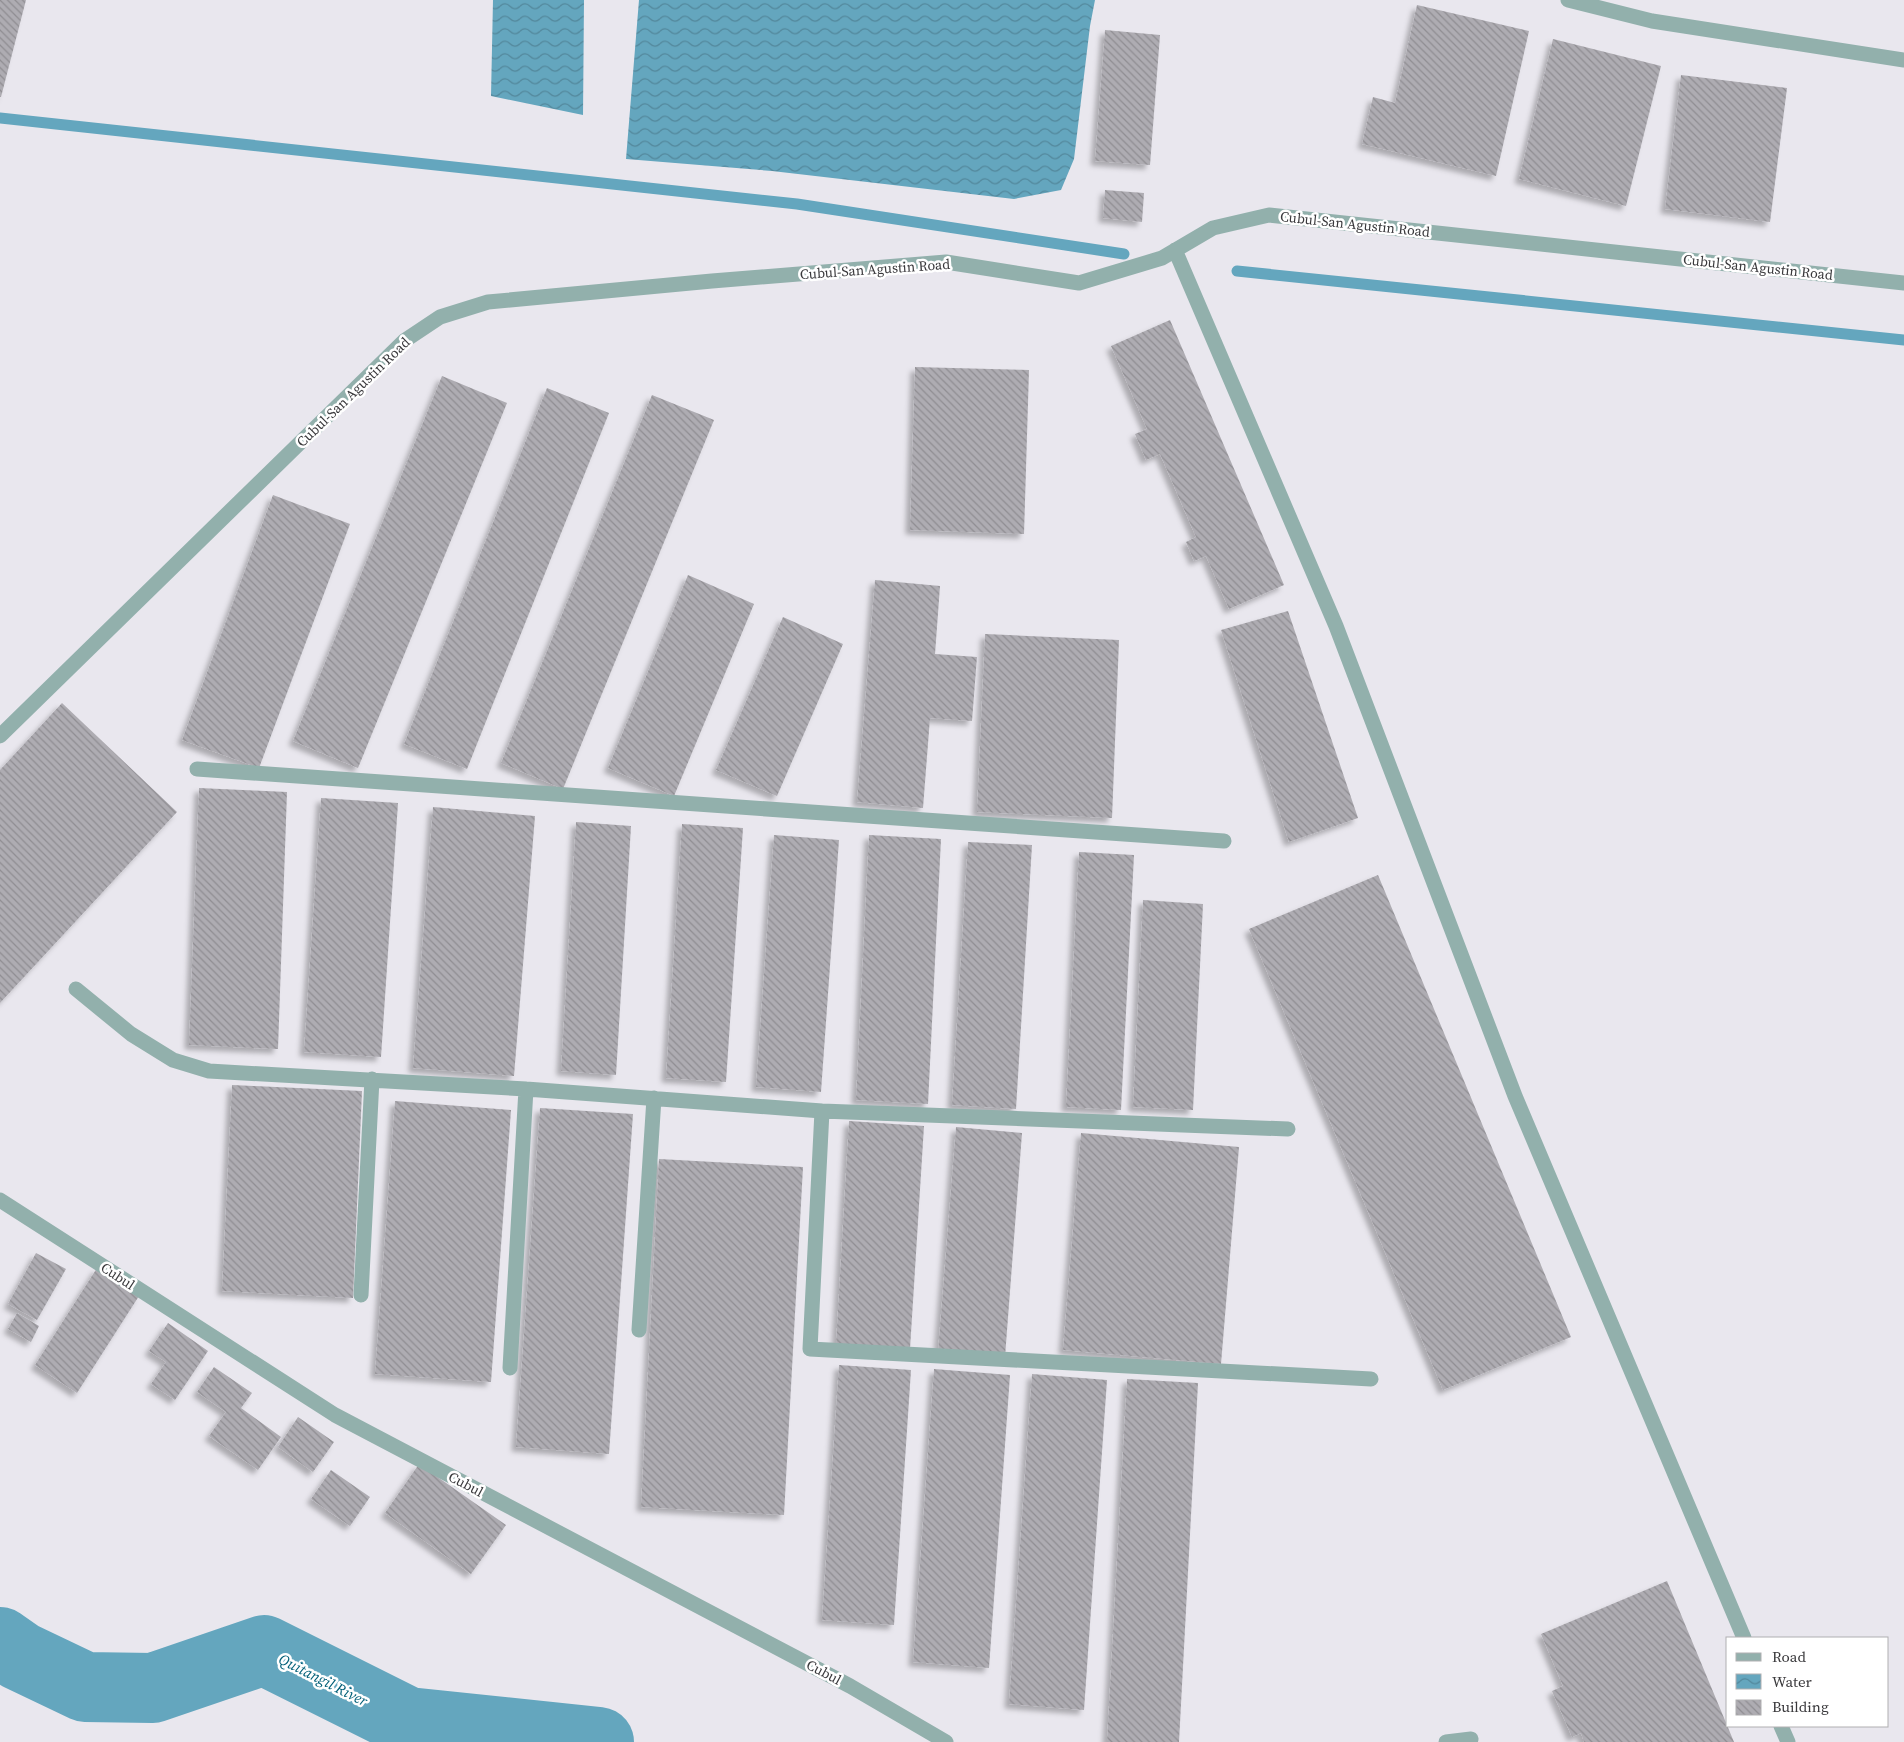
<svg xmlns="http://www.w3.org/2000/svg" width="1904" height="1742" viewBox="0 0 1904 1742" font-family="'Source Serif 4',serif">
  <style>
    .water { fill: url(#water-waves) }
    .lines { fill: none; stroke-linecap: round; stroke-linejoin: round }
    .stream { stroke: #64a6be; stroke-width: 11 }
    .river { stroke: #64a6be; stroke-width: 70 }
    .building { fill: url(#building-back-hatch); filter: url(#shadow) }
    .minor { stroke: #92b0ac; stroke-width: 15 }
    .labels { text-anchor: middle; stroke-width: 5; stroke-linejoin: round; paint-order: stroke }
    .street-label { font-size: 14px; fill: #39383b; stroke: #fff }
    .water-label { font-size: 15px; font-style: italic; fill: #005f78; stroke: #fff }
  </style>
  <defs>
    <pattern id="water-waves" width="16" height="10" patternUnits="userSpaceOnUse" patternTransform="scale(1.25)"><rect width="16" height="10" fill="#64a6be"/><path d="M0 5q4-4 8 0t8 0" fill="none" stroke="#53889c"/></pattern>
    <pattern id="building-back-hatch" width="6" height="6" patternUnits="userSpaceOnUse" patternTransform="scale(1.25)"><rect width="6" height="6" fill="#aeacb2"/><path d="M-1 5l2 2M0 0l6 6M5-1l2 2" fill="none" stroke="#8f8d92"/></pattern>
    <filter id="shadow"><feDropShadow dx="-4.5" dy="4.5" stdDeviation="2.5" flood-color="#0004"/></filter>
  </defs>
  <rect width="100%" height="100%" fill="#e9e7ee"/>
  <path class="water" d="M493,0H584L583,115L491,96Z
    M639,0H1095L1090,26L1074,159L1061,190L1014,199L772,171L626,159Z"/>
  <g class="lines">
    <path class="stream" d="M0,118L797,204L1124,254
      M1237,271L1904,340
      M408,1722L412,1742"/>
    <path class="river" d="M0,1642L20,1656L85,1687L153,1688L264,1650L408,1722L599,1742"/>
  </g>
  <path class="building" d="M0,0H26L1,97H0Z
    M1417,5L1529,31L1496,176L1362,144L1373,97L1395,103Z
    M1105,30L1160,35L1150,165L1095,161Z
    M1553,39L1661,66L1626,206L1519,179Z
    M1681,75L1787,88L1770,222L1665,209Z
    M1105,190L1144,193L1142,222L1103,218Z
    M1170,320L1284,585L1229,609L1206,556L1194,561L1186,542L1196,537L1160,454L1146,460L1135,434L1147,429L1111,346Z
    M915,367L1029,370L1024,534L910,530Z
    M442,376L507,403L358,768L293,741Z
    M547,388L609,413L467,769L404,744Z
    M652,395L714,420L563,789L501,763Z
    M273,495L350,524L259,768L182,740Z
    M688,575L754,604L674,796L608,768Z
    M875,580L940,586L935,654L977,657L972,721L930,718L923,808L857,802Z
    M1288,611L1358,818L1289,842L1221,630Z
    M783,617L843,644L777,796L716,770Z
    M985,634L1119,640L1112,818L977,812Z
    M62,703L177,812L0,1003V770Z
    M199,788L287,792L278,1049L189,1045Z
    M321,798L398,803L381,1057L304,1052Z
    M433,807L535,816L514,1076L413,1068Z
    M576,822L631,826L616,1075L561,1071Z
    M682,824L743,828L726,1082L666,1078Z
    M774,835L839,840L821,1092L756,1087Z
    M869,835L941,839L928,1104L856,1100Z
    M968,842L1032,845L1016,1109L952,1105Z
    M1079,852L1134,855L1121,1110L1066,1107Z
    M1378,875L1571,1337L1443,1390L1249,929Z
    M1143,900L1203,904L1193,1110L1133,1107Z
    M232,1085L362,1091L353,1298L222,1291Z
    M395,1101L511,1110L491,1382L375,1374Z
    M540,1108L633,1114L609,1454L516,1447Z
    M849,1121L924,1126L910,1349L836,1345Z
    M956,1127L1022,1133L1005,1357L938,1352Z
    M1081,1133L1239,1147L1221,1364L1063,1350Z
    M659,1159L803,1167L784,1515L641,1507Z
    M36,1253L66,1269L37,1320L8,1304Z
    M97,1268L139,1296L77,1393L35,1365Z
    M17,1313L39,1326L31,1342L8,1329Z
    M168,1323L208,1351L175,1400L151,1384L166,1362L149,1351Z
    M839,1365L911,1370L894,1625L822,1620Z
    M214,1367L252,1393L241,1408L281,1437L258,1470L209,1436L226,1412L197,1392Z
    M934,1369L1010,1375L989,1668L913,1662Z
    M1032,1374L1107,1380L1084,1710L1009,1704Z
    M1127,1379L1198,1383L1179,1742H1107Z
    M298,1417L334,1442L313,1472L278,1447Z
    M419,1464L506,1525L471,1574L385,1513Z
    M331,1470L370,1497L350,1526L311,1499Z
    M1667,1581L1734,1742H1584L1581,1733L1572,1737L1552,1691L1563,1686L1541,1634Z"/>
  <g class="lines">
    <path class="minor" d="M1568,0L1652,21L1904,60
      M1175,250L1336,626L1515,1096L1744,1638
      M0,736L404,341L440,317L488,302L712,281L946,262L1079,283L1162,258L1213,228L1269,215L1904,283
      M197,769L1224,841
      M76,989L131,1034L173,1060L209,1071L526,1089L822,1111L1288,1129
      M822,1111L810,1349L1371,1379
      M0,1200L335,1415L850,1686L946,1742
      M361,1295L372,1079
      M639,1330L654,1098
      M510,1368L526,1089
      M1781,1726L1788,1742
      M1446,1742L1471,1739"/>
  </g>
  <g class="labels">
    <g class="street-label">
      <text transform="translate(1355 224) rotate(6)" y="5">Cubul-San Agustin Road</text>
      <text transform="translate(1758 267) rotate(6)" y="5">Cubul-San Agustin Road</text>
      <text transform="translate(875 269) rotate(-4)" y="5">Cubul-San Agustin Road</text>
      <text transform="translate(353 392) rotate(-44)" y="5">Cubul-San Agustin Road</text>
      <text transform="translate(118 1276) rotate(33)" y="5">Cubul</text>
      <text transform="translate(466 1484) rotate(28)" y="5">Cubul</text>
      <text transform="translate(824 1672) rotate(28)" y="5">Cubul</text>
    </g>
    <g class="water-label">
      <text transform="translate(323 1680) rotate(27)" y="5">Quitangil River</text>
    </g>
  </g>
  <rect x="1726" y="1637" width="162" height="90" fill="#ffffff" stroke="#b0afb1"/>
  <rect x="1736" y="1653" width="25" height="8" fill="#92b0ac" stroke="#b0afb1"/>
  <text x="1772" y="1662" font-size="15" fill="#39383b">Road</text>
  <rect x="1736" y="1674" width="25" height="15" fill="url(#water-waves)" stroke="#b0afb1"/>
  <text x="1772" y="1687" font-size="15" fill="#39383b">Water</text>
  <rect x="1736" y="1700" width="25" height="15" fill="url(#building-back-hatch)" stroke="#b0afb1"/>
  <text x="1772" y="1712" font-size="15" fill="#39383b">Building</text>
</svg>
